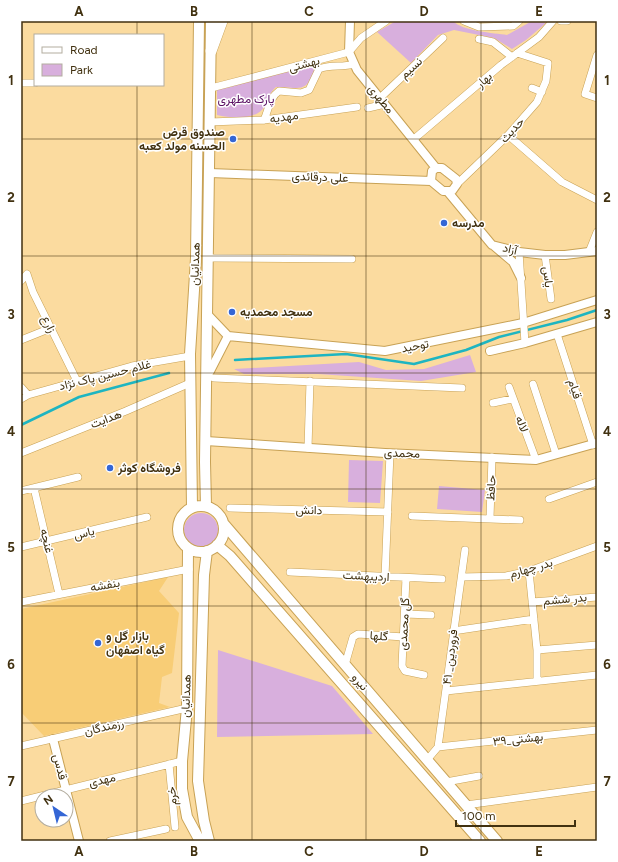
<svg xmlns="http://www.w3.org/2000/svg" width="618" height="862" viewBox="0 0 618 862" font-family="Figtree,Vazirmatn,sans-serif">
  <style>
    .built { fill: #f8cd76 }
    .green { fill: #d8afdd }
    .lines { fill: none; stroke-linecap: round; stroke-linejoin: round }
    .stream { stroke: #1eb5c1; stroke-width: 2.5 }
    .minor-casing { stroke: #c8a255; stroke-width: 8 }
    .tertiary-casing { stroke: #c8a255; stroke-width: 10 }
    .secondary-casing { stroke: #c8a255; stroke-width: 12 }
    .primary-casing { stroke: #c8a255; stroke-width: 12 }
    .minor { stroke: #fff; stroke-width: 7 }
    .tertiary { stroke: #fff; stroke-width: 8 }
    .secondary { stroke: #fff; stroke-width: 10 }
    .primary { stroke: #fff; stroke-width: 11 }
    .grid { fill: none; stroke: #413110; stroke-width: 1; stroke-opacity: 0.55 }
    .poi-dot { fill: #3466d5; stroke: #fff; stroke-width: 1.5 }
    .labels { text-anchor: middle; stroke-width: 3; stroke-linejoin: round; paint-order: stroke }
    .street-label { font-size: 12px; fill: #413110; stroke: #fff }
    .park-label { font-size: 12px; fill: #5a0f63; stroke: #fff }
    .poi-label { font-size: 12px; font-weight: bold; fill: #413110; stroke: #fff; text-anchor: start }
    .neatline { fill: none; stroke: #413110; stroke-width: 1.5 }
    .grid-label { font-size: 13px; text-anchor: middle; font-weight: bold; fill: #413110 }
  </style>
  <rect width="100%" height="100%" fill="#fbdb9f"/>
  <path class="built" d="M168,577L159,591L179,613L172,673L162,677L159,703L170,707L44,736L21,712V609Z"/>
  <path class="green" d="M396,21H453C462,31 494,33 507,35L532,21L546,23L526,40L512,49L494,38L454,30L438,35L411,63L377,32Z
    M312,65L315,73C303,95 297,86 276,87C269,93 269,99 265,106C256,121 232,118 217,115V90Z
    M470,355L476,372L421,381L318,374H244L234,369L359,362L386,370L424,369Z
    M349,460L383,461L380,503L348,502Z
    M439,486L485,490L482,512L437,509Z
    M184 530a17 17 0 1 1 34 0a17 17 0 1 1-34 0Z
    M218,650L332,686L373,734L217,737Z"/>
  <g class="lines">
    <path class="stream" d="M235,360L346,354L414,364L466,350L499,337L567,320L597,310
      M21,425L79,397L169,373"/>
    <defs>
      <path id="minor" d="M464,21L479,27L513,26L519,21
        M561,21H567
        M479,39L493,42L512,57
        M597,55L585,94L597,98
        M21,83H35
        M211,88L349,52L361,38L386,21
        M532,88L542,92
        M380,98L443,38
        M368,108L385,104
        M264,120C269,109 269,98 279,91L301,93L309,90L319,69C331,64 342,68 354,64
        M210,122L264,120L357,107
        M508,135L562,182L597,200
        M414,139L501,65L539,37L553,21
        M457,184L508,135L537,102L546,81L548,63L517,53
        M519,252L525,343
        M589,252L597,232
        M545,255L551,299
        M209,258L352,259
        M21,281L27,274L33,292L77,381
        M557,334L593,445
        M21,340L51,328
        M214,378L462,388
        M533,384L556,454
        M21,387L28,395
        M509,387L536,460
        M21,399L28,395L132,366L190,356
        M493,403L512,399
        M308,448L310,381
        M21,453L126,411L190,383
        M34,488L59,594
        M21,491L78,477
        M549,499L597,482
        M230,508L388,512
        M412,516L520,520
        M490,518L492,457
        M21,547L147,517
        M529,571L537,650V681
        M290,572L442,579
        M385,577L390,453
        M462,577L506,576L529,571L597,546
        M406,578L402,666L405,671L424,675
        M21,602L189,569
        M532,602L597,597
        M405,614L431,615
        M453,631L534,619
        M537,650L597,645
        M345,665L353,637L358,634L404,637
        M446,691L597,675
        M21,746L187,708
        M438,747L597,730
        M427,760L438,747L465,550
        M169,764L175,827
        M446,782L479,776
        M21,801L182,761
        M466,805L597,787
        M110,841L166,829"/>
      <path id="tertiary" d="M350,21L349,52L357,70L436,168
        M436,168H442L456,179L457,184L452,191H443L431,181L432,171Z
        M210,173L431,181
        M448,192L492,245L519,252L545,255H565L597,251
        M494,246L513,262L521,278
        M208,315L228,336L385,351L523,323L597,300
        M490,351L525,343L597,322
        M207,377L228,336
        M206,441L385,453L536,460L597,443
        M53,739L79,841"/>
      <path id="secondary" d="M206,506L205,462L211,21
        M178 529a23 23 0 1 1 46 0a23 23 0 1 1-46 0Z
        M192,508L190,354L196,258L199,21
        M223,523L497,841
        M217,545L230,556L480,841
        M188,548L187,708L182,761V789L187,817L200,841
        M207,551L204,575L198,781L204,821L209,841"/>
      <path id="primary" d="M211,51L222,21"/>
    </defs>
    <use href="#minor" class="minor-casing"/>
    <use href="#tertiary" class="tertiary-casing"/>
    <use href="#secondary" class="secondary-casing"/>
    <use href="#primary" class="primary-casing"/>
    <use href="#minor" class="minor"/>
    <use href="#tertiary" class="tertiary"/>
    <use href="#secondary" class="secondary"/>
    <use href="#primary" class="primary"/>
  </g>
  <path class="grid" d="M137,21V35M252,21V841M366,21V841M481,21V841M137,85V841M21,139H597M21,256H597M21,373H597M21,489H597M21,606H597M21,723H597"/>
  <g class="poi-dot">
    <circle cx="233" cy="139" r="4"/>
    <circle cx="444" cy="223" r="4"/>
    <circle cx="232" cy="312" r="4"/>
    <circle cx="110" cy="468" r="4"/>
    <circle cx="98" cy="643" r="4"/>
  </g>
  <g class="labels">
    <g class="street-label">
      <text transform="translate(304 64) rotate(-15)" y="4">بهشتی</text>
      <text transform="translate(411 68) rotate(-43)" y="4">نسیم</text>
      <text transform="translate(484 80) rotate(-41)" y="4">بهار</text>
      <text transform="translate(381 99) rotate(50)" y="4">مطهری</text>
      <text transform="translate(284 117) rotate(-8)" y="4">مهدیه</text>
      <text transform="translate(512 130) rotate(-47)" y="4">حدیث</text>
      <text transform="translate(320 177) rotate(2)" y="4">علی درقائدی</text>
      <text transform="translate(510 249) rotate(13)" y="4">آزاد</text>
      <text transform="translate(195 264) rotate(-88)" y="4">همدانیان</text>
      <text transform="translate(548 277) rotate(83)" y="4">یاس</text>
      <text transform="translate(49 324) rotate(64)" y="4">زارع</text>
      <text transform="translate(415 346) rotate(-11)" y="4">توحید</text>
      <text transform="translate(105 375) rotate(-14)" y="4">غلام حسین پاک نژاد</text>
      <text transform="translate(575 389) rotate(72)" y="4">قیام</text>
      <text transform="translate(106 419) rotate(-21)" y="4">هدایت</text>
      <text transform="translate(522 424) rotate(69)" y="4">لاله</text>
      <text transform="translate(402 453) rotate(2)" y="4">محمدی</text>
      <text transform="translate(491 488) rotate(-87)" y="4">حافظ</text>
      <text transform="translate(309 510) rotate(1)" y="4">دانش</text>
      <text transform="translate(84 533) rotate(-14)" y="4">یاس</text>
      <text transform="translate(47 541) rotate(77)" y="4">غنچه</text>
      <text transform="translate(531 568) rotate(-16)" y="4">بدر چهارم</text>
      <text transform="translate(366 576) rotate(3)" y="4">اردیبهشت</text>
      <text transform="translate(105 585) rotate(-10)" y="4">بنفشه</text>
      <text transform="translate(565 599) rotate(-5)" y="4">بدر ششم</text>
      <text transform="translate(404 624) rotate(-87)" y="4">گل محمدی</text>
      <text transform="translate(379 636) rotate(4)" y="4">گلها</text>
      <text transform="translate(450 657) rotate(-83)" y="4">۴۱ _فروردین</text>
      <text transform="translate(360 682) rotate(49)" y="4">نیرو</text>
      <text transform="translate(186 696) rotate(-88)" y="4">همدانیان</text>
      <text transform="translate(104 727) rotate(-13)" y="4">رزمندگان</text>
      <text transform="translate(518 739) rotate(-6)" y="4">۳۹_بهشتی</text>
      <text transform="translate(60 767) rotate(76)" y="4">قدس</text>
      <text transform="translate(102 780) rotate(-13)" y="4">مهدی</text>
      <text transform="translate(172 796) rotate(-95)" y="4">خرم</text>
    </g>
    <g class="park-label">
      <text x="246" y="103">پارک مطهری</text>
    </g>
    <g class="poi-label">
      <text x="225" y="136" text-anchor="end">صندوق قرض<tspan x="225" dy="14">الحسنه مولد کعبه</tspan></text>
      <text x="452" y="227">مدرسه</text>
      <text x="240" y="316">مسجد محمدیه</text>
      <text x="118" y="472">فروشگاه کوثر</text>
      <text x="106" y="640">بازار گل و<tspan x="106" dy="14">گیاه اصفهان</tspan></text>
    </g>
  </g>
  <rect width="618" height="862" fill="none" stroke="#ffffff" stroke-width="44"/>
  <rect x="34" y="34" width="130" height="52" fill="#ffffff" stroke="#b3ad9f"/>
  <rect x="42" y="47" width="20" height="6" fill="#ffffff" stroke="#b3ad9f"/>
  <text x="70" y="54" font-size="12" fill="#413110">Road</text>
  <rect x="42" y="64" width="20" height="12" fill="#d8afdd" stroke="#b3ad9f"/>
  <text x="70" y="74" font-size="12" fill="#413110">Park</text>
  <g transform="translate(54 808) rotate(325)"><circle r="19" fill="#ffffff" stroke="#b3ad9f"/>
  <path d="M0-3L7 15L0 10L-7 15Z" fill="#3466d5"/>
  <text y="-6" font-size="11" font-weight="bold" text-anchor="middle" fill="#413110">N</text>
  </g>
  <path d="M456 820v6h119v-6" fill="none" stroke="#413110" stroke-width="2"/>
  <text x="462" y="820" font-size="12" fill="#413110" stroke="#ffffff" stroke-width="3" paint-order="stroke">100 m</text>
  <rect x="22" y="22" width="574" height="818" class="neatline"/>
  <g class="grid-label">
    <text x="79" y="16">A</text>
    <text x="194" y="16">B</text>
    <text x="309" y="16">C</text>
    <text x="424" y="16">D</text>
    <text x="539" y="16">E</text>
    <text x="11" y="85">1</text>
    <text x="607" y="85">1</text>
    <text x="11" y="202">2</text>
    <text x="607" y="202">2</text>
    <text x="11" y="319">3</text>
    <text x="607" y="319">3</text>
    <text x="11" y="436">4</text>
    <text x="607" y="436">4</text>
    <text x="11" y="552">5</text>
    <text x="607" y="552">5</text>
    <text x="11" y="669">6</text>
    <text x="607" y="669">6</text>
    <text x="11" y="786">7</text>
    <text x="607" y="786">7</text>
    <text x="79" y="856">A</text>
    <text x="194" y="856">B</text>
    <text x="309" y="856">C</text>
    <text x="424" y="856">D</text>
    <text x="539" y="856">E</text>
  </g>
</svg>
